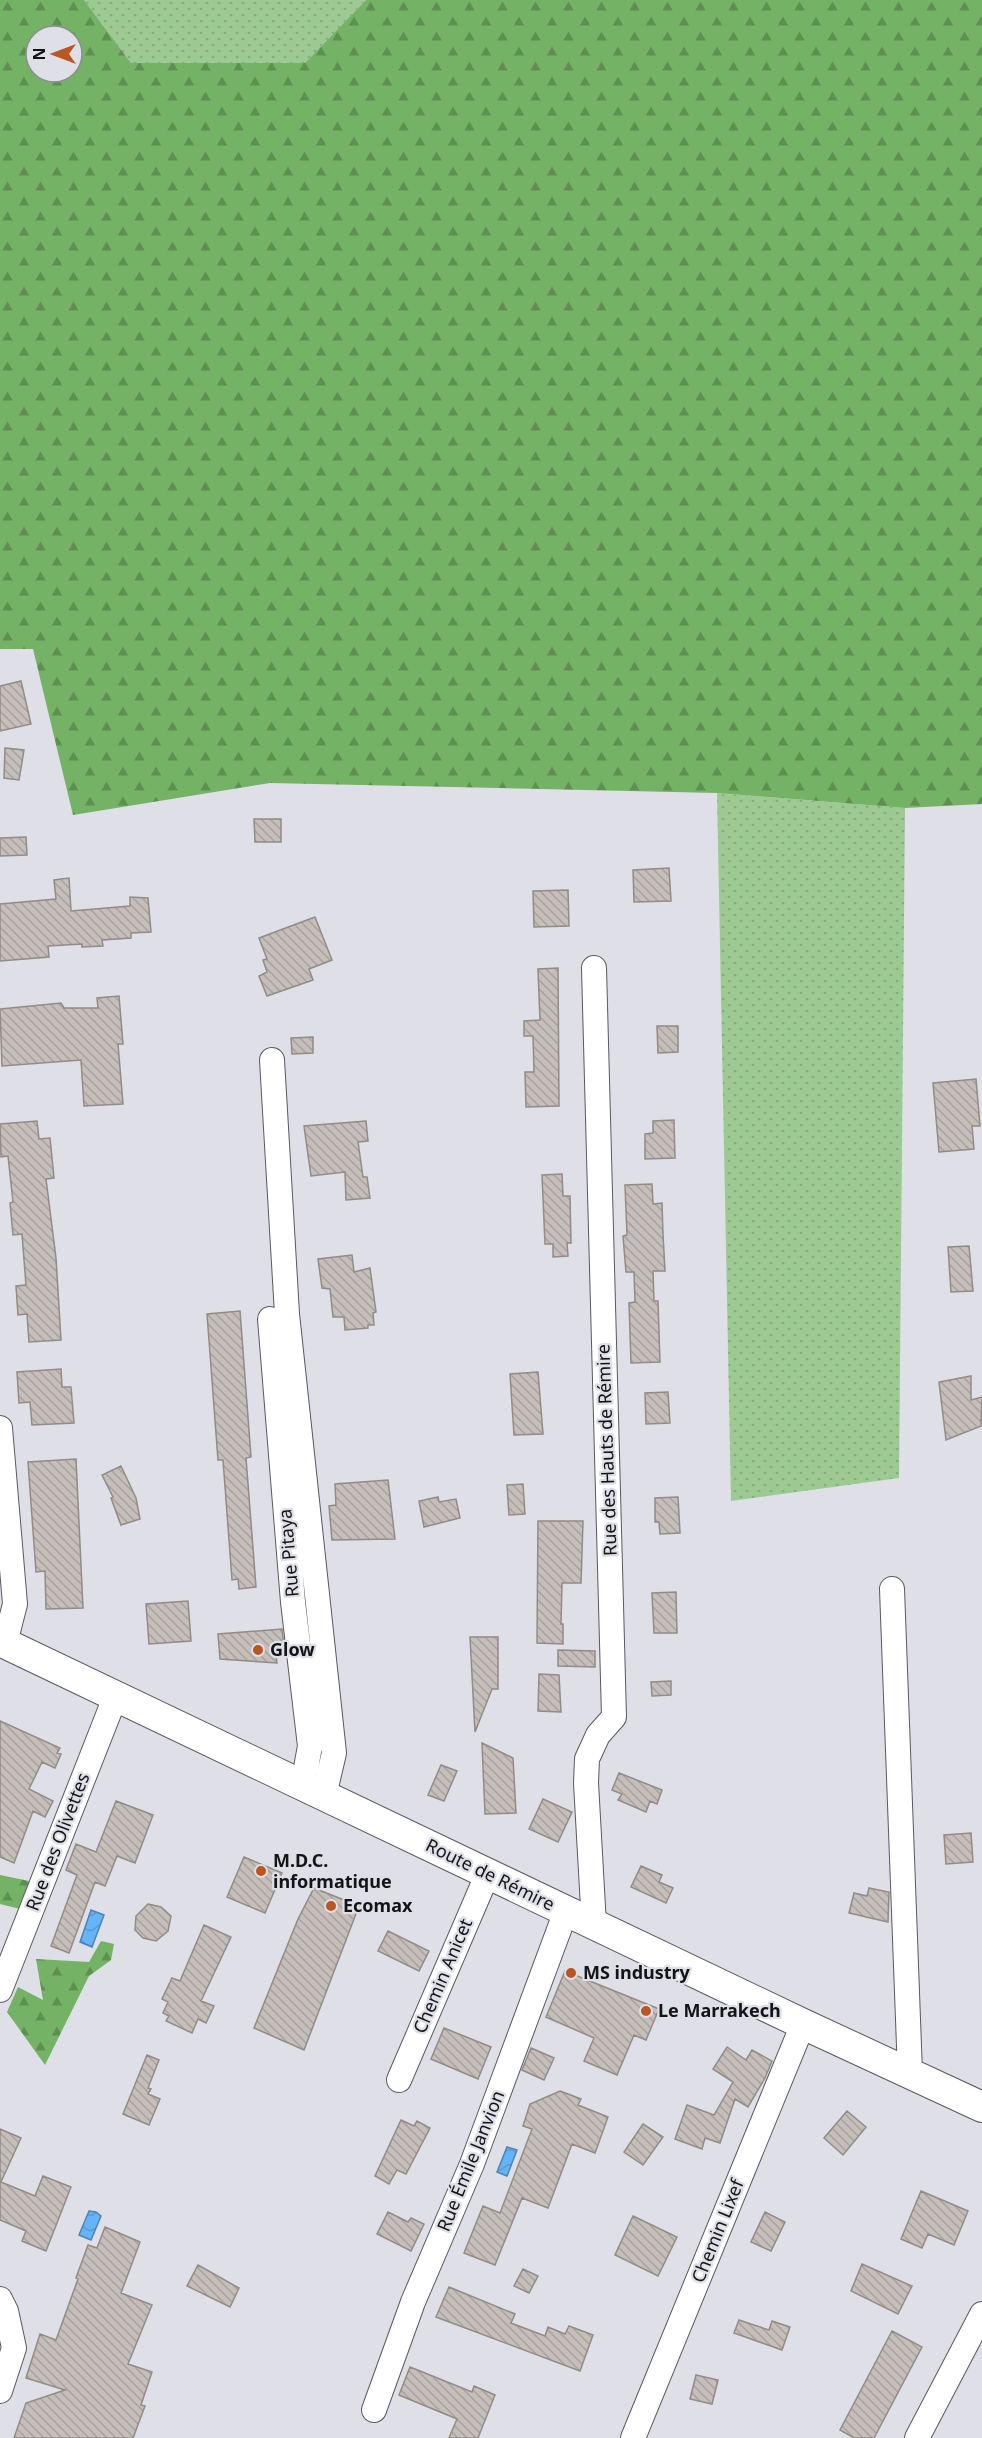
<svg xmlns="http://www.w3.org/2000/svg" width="982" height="2438" viewBox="0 0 982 2438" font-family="'Noto Sans',sans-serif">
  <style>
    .grass { fill: url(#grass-dots) }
    .forest { fill: url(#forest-firs); fill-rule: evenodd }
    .water { fill: url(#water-waves); stroke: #4d84b4; stroke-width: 1.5 }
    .building { fill: url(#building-back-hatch); stroke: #928b86; stroke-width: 1.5 }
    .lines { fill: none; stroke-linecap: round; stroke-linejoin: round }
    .minor-casing { stroke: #595960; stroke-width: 26 }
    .major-casing { stroke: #595960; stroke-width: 32 }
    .minor { stroke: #fff; stroke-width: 24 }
    .major { stroke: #fff; stroke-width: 30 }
    .poi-dot { fill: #ba5622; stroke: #dedfe7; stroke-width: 2 }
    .labels { text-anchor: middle; stroke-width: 4.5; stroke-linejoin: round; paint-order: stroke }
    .street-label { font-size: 18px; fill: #131416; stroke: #dedfe7 }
    .poi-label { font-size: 18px; font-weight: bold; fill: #131416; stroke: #dedfe7; text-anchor: start }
  </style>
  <defs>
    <pattern id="grass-dots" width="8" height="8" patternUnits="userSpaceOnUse" patternTransform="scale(1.5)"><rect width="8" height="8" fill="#9dca93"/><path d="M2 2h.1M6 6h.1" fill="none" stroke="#86ad7e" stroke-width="1.8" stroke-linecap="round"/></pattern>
    <pattern id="forest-firs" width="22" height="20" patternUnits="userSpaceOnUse" patternTransform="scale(1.5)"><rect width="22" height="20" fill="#74b265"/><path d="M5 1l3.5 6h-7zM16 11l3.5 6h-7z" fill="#5e9052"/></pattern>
    <pattern id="water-waves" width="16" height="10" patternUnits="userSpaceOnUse" patternTransform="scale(1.5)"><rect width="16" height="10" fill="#66b4f8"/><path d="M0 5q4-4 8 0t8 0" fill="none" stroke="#589ad4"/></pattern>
    <pattern id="building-back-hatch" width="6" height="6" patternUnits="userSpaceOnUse" patternTransform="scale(1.5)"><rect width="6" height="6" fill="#c5beb9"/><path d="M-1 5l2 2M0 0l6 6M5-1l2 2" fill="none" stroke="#a8a29e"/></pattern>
  </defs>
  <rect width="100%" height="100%" fill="#dedfe7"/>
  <path class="grass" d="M84,0H366L305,63H131Z
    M717,793L905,808L899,1478L731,1501Z"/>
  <path class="forest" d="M0,0H84L131,63H305L366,0H982V804L905,808L717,793L270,783L73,815L33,649H0ZM36,36H72V72H36Z
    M0,1875L29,1881L20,1909L0,1904Z
    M101,1941L114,1944L111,1960L89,1976L45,2065L7,2012L18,1987L43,2000L36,1959L89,1962Z"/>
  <path class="water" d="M91,1910L104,1915L92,1947L80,1942Z
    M507,2147L517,2150L507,2176L497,2172Z
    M89,2211L96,2212L101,2216L91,2240L79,2235Z"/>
  <path class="building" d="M21,681L31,724L0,731V686Z
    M5,748L24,750L19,780L4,778Z
    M254,819H281V842H255Z
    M26,837L27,855L0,856V838Z
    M669,868L671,901L634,902L633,870Z
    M69,878L71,911L130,906V897L148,898L151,932L131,933V938L102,940L103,946L82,947V944L48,946L49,957L0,961V904L56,899L54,880Z
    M568,890L569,926L534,927L533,891Z
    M315,917L332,960L309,969L313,980L267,996L259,976L267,972L263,960L267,959L259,938Z
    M558,968L559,1106L526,1107L525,1072H534L533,1036H524V1021L540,1020L538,969Z
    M119,996L123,1044H118L123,1104L84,1106L81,1060L2,1066L0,1009L61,1003L64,1008H98L97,998Z
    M657,1026H678V1052L658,1053Z
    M313,1037V1053L292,1054L291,1038Z
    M976,1079L980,1126H972L974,1149L939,1152L933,1083Z
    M674,1120L675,1158L645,1159V1134L653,1133V1121Z
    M37,1121L39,1139L50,1138L54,1178L46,1179L56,1258L61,1340L29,1342L27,1314L18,1315L16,1286L26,1285L22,1234L13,1235L10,1203L13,1202L8,1156L1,1157L0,1124Z
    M366,1121L368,1141L358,1142L363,1177H367L370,1198L346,1200L345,1172L311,1176L304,1126Z
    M562,1174L563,1196H570L571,1243H567L568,1256L553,1257V1244H545L542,1175Z
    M652,1184L653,1204L662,1203L663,1234L665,1271H653L654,1301H658L660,1362L631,1363L629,1303L635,1302L634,1272H626L623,1236L627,1235L625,1185Z
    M969,1246L973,1291L951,1292L948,1247Z
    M352,1255L354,1272L370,1268L376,1312L373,1313L374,1325H368V1328L345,1330L344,1317H333L330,1289L322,1288L318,1259Z
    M240,1311L251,1457L246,1458L256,1587L239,1589L238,1579L232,1580L223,1460H218L207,1314Z
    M61,1369L62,1387H71L74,1423L32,1425L30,1402L19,1403L17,1372Z
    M538,1372L543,1434L514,1435L510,1374Z
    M971,1376V1400L982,1397L981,1426L946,1440L939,1382Z
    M668,1392L670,1423L646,1424L645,1393Z
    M76,1459L83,1608L46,1609L45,1571L36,1572L28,1462Z
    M121,1466L136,1498L140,1519L121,1525L111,1498L113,1497L102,1475Z
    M388,1480L395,1539L332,1540L329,1506L336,1505L335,1484Z
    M523,1484L525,1514L509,1515L507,1485Z
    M438,1497L439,1502L456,1499L460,1518L424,1527L419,1501Z
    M678,1497L680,1533L660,1534L659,1522H655V1498Z
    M538,1521H583L581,1583H562L561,1624H563V1644L537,1643Z
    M676,1592L677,1633H654L652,1593Z
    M188,1601L191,1641L149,1644L146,1604Z
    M282,1629L285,1654L276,1655L277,1663L220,1659L218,1634Z
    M470,1637H498V1689H492L475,1732Z
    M558,1650L595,1651V1667L558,1666Z
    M539,1674L559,1675L561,1712L538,1711Z
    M671,1681V1695L652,1696L651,1682Z
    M0,1721L60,1748L57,1753L61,1754L55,1768L42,1762L29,1789L53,1801L45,1817L33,1811L14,1863L0,1857Z
    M482,1743L513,1758L516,1813L485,1814Z
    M441,1765L457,1771L444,1801L428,1795Z
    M619,1773L662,1790L657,1804L650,1801L646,1812L618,1800L622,1794L612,1790Z
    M543,1799L572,1812L558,1842L529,1829Z
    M116,1801L153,1815L135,1863L117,1856L105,1886L95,1882L69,1953L51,1946L77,1875L66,1870L76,1844L96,1852Z
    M971,1833L973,1862L946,1864L944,1835Z
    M244,1857L282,1873L265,1913L227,1897Z
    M641,1866L662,1875L659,1882L673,1888L666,1903L631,1887Z
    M314,1888L359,1906L304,2050L254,2028L298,1919Z
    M869,1888L889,1892L888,1922L849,1913L854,1893L867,1896Z
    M148,1904L161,1907L171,1916L168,1931L156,1941L143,1938L135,1930L136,1916Z
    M204,1925L231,1937L201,2001L214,2006L206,2023L198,2019L192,2033L166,2021L169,2016L163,2013L168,2002L162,1999L172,1978L180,1981Z
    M388,1931L429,1951L419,1971L378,1951Z
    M565,1971L659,2009L646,2040L634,2035L617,2075L584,2061L594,2038L546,2017Z
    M444,2028L491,2047L478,2079L431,2059Z
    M727,2047L746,2060L752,2050L772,2061L765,2078L748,2107L735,2099L720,2143L705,2138L702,2149L675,2139L687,2105L714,2115L733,2082L713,2069Z
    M531,2048L554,2058L544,2080L522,2070Z
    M147,2055L159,2060L148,2088L151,2089L148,2094L160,2099L149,2125L123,2114Z
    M560,2091L581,2099L578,2105L608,2117L595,2153L572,2144L548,2208L522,2198L495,2265L464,2253L483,2206L500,2213L532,2129L523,2126L530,2104Z
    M847,2111L866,2127L843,2155L824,2138Z
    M401,2120L414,2126L417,2121L430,2128L406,2174L397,2170L389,2184L375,2176Z
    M643,2124L663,2137L643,2165L624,2152Z
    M0,2129L21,2138L1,2182L35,2196L43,2176L71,2187L46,2251L22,2241L26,2231L0,2220Z
    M921,2191L968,2211L954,2245L928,2234L922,2248L901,2239Z
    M388,2212L408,2222L411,2218L424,2224L411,2251L377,2234Z
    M765,2212L785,2222L771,2251L751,2242Z
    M633,2216L677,2237L658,2276L615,2255Z
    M105,2227L140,2242L121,2293L152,2305L128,2364L152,2372L141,2405L145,2406L133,2438H14L26,2403L65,2390L26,2378L40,2334L56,2340L78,2279L76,2278L88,2245L97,2248Z
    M862,2264L912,2286L898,2314L851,2291Z
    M198,2265L239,2288L230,2307L187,2286Z
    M523,2269L538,2276L529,2293L514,2286Z
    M449,2287L515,2314L511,2323L545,2336L548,2327L565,2334L569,2326L593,2335L580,2371L436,2317Z
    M739,2320L769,2330L772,2321L790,2327L782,2350L734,2333Z
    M892,2331L922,2347L874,2438H854L840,2430Z
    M410,2367L472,2392L474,2386L495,2395L478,2438H449L457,2419L399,2395Z
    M696,2375L718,2380L712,2404L690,2399Z"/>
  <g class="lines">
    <defs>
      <path id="minor" d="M594,968L614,1717L598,1735L587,1759L586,1783L594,1925
        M272,1060L287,1314L334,1753L324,1796
        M270,1319L293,1602L310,1746L306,1768L301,1785
        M0,1428L15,1604L5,1643
        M892,1589L910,2073
        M0,1990L116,1695
        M399,2080L488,1873
        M0,2299L6,2311L14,2348L0,2391
        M374,2410L413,2302L472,2164L566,1911
        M633,2438L803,2024
        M917,2438L982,2314"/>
      <path id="major" d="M0,1641L803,2024L982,2107"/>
    </defs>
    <use href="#minor" class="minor-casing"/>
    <use href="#major" class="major-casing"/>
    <use href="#minor" class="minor"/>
    <use href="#major" class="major"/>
  </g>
  <g class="poi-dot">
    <circle cx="258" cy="1650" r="6"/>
    <circle cx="261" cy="1871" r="6"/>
    <circle cx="331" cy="1906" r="6"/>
    <circle cx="571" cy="1973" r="6"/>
    <circle cx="646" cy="2011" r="6"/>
  </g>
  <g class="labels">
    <g class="street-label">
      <text transform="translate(607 1450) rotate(-92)" y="6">Rue des Hauts de Rémire</text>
      <text transform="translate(289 1553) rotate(-95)" y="6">Rue Pitaya</text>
      <text transform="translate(58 1842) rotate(-69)" y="6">Rue des Olivettes</text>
      <text transform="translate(490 1875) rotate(26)" y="6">Route de Rémire</text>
      <text transform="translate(443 1976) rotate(-67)" y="6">Chemin Anicet</text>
      <text transform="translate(471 2161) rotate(-68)" y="6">Rue Émile Janvion</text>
      <text transform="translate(718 2231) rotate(-68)" y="6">Chemin Lixef</text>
    </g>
    <g class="poi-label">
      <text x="270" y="1656">Glow</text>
      <text x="273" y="1867">M.D.C.<tspan x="273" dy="21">informatique</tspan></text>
      <text x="343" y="1912">Ecomax</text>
      <text x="583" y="1979">MS industry</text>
      <text x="658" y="2017">Le Marrakech</text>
    </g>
  </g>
  <g transform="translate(54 54) rotate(270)"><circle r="28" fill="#dedfe7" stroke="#8d8e93" stroke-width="1.5"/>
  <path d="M0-4.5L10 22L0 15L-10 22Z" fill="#ba5622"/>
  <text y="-9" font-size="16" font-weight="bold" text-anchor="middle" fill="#131416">N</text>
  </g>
</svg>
